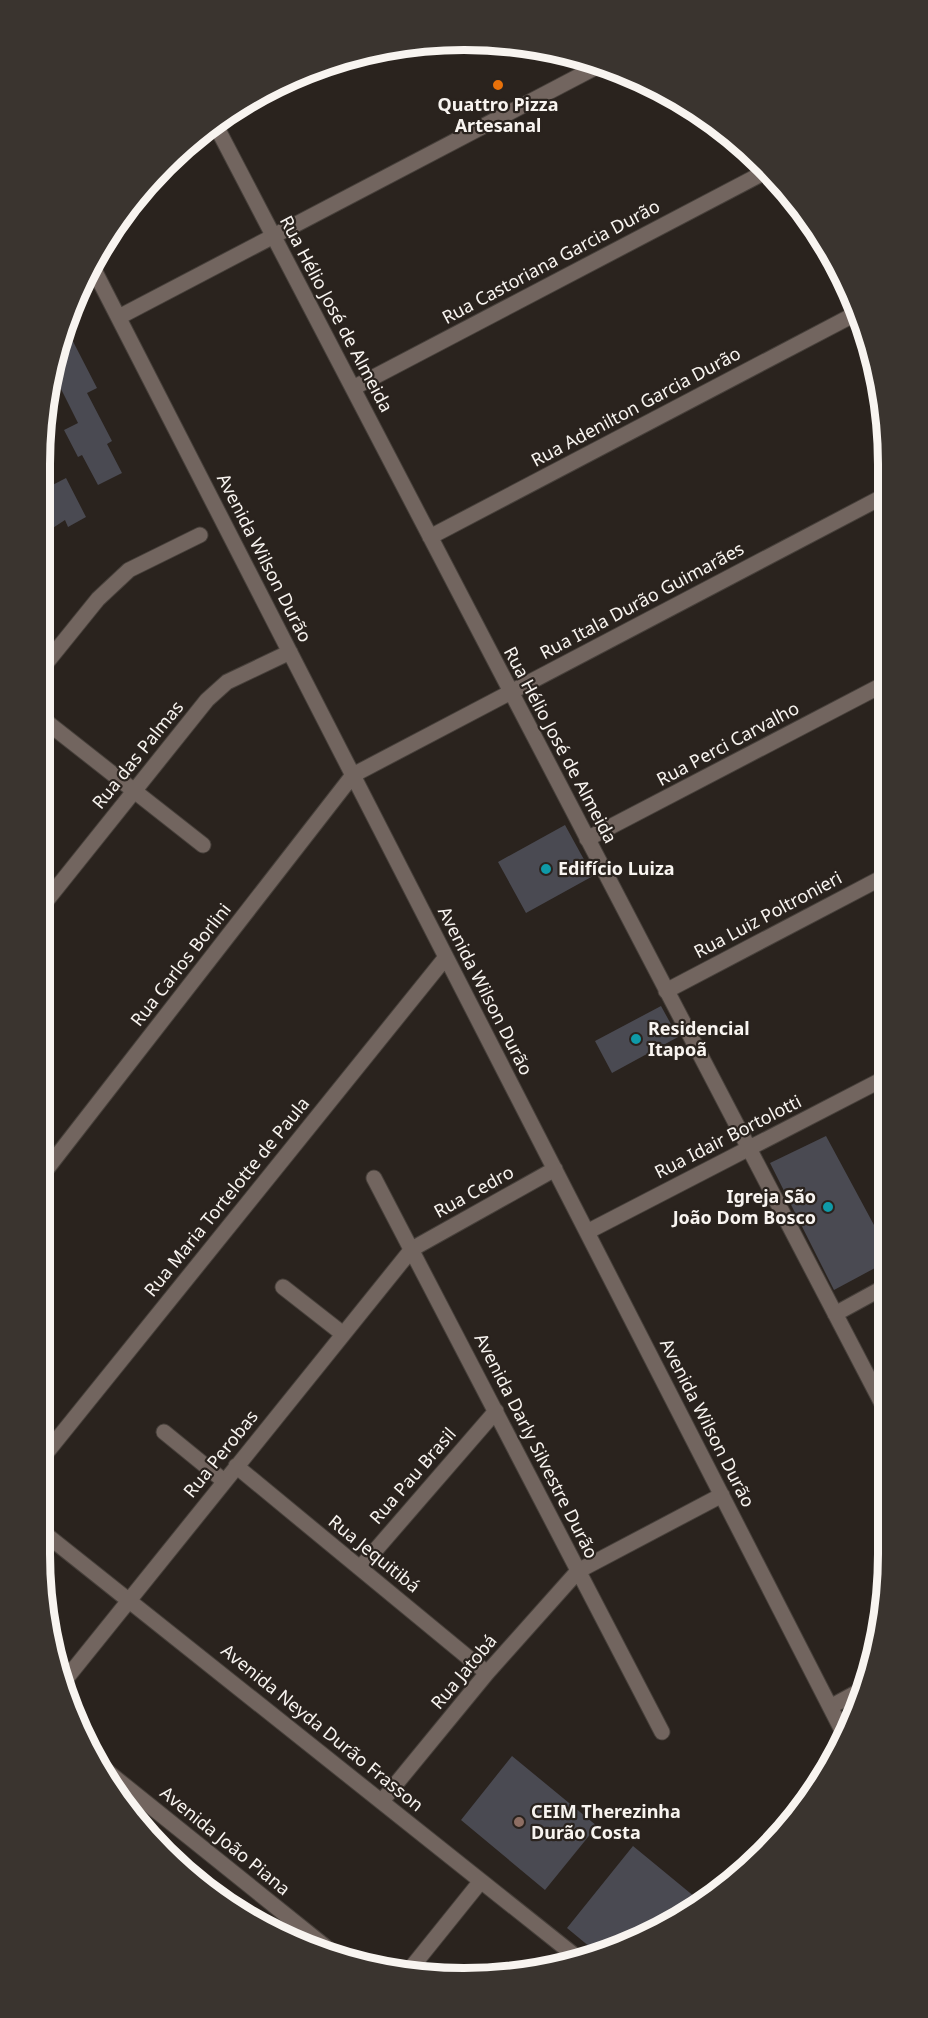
<svg xmlns="http://www.w3.org/2000/svg" width="928" height="2018" viewBox="0 0 928 2018" font-family="'Noto Sans',sans-serif">
  <style>
    .building { fill: #4a4a52 }
    .lines { fill: none; stroke-linecap: round; stroke-linejoin: round }
    .minor-casing { stroke: #47403b; stroke-width: 17 }
    .minor { stroke: #72655f; stroke-width: 15 }
    .food-dot { fill: #e8710a; stroke: #2a231e; stroke-width: 2 }
    .culture-dot { fill: #0f9aa8; stroke: #2a231e; stroke-width: 2 }
    .education-dot { fill: #8d6e63; stroke: #2a231e; stroke-width: 2 }
    .labels { text-anchor: middle; stroke-width: 4.5; stroke-linejoin: round; paint-order: stroke }
    .poi-label { font-size: 18px; font-weight: bold; fill: #f8f4f0; stroke: #2a231e; text-anchor: start }
    .street-label { font-size: 18px; fill: #f8f4f0; stroke: #2a231e }
    .rim { fill: none; stroke: #f8f4f0; stroke-width: 8 }
  </style>
  <rect width="100%" height="100%" fill="#2a231e"/>
  <path class="building" d="M64,324L97,388L87,393L112,441L107,444L122,473L98,485L82,455L78,457L64,430L78,423L51,369Z
    M66,478L86,517L68,527L65,520L39,537V492Z
    M565,825L593,876L526,913L498,862Z
    M661,1006L678,1037L612,1073L595,1041Z
    M826,1136L888,1251V1261L834,1290L770,1163Z
    M512,1756L597,1826L545,1890L461,1820Z
    M633,1846L701,1902L676,1922L596,1952L567,1928Z"/>
  <g class="lines">
    <defs>
      <path id="minor" d="M214,122L889,1417
        M91,264L845,1736
        M119,317L602,64
        M353,388L767,171
        M430,537L859,312
        M39,672L98,599L129,570L200,535
        M39,716L203,845
        M587,839L886,683
        M39,910L207,700L227,682L290,652
        M666,991L887,875
        M374,1178L662,1732
        M39,1179L353,775L886,495
        M587,1232L887,1077
        M283,1287L343,1334
        M835,1314L888,1285
        M164,1432L224,1481
        M39,1462L446,957
        M236,1466L487,1673
        M39,1529L579,1959
        M360,1568L496,1411
        M61,1685L412,1249L555,1169
        M830,1707L865,1688
        M93,1760L332,1952
        M382,1801L487,1673L578,1571L722,1495
        M407,1973L481,1881"/>
    </defs>
    <use href="#minor" class="minor-casing"/>
    <use href="#minor" class="minor"/>
  </g>
  <circle class="food-dot" cx="498" cy="85" r="6"/>
  <g class="culture-dot">
    <circle cx="546" cy="869" r="6"/>
    <circle cx="636" cy="1039" r="6"/>
    <circle cx="828" cy="1207" r="6"/>
  </g>
  <circle class="education-dot" cx="519" cy="1822" r="6"/>
  <g class="labels">
    <g class="poi-label">
      <text x="498" y="111" text-anchor="middle">Quattro Pizza<tspan x="498" dy="21">Artesanal</tspan></text>
      <text x="558" y="875">Edifício Luiza</text>
      <text x="648" y="1035">Residencial<tspan x="648" dy="21">Itapoã</tspan></text>
      <text x="816" y="1203" text-anchor="end">Igreja São<tspan x="816" dy="21">João Dom Bosco</tspan></text>
      <text x="531" y="1818">CEIM Therezinha<tspan x="531" dy="21">Durão Costa</tspan></text>
    </g>
    <g class="street-label">
      <text transform="translate(551 262) rotate(-28)" y="6">Rua Castoriana Garcia Durão</text>
      <text transform="translate(336 314) rotate(62)" y="6">Rua Hélio José de Almeida</text>
      <text transform="translate(636 407) rotate(-28)" y="6">Rua Adenilton Garcia Durão</text>
      <text transform="translate(264 558) rotate(63)" y="6">Avenida Wilson Durão</text>
      <text transform="translate(642 601) rotate(-28)" y="6">Rua Itala Durão Guimarães</text>
      <text transform="translate(728 744) rotate(-28)" y="6">Rua Perci Carvalho</text>
      <text transform="translate(560 745) rotate(62)" y="6">Rua Hélio José de Almeida</text>
      <text transform="translate(138 755) rotate(-51)" y="6">Rua das Palmas</text>
      <text transform="translate(768 915) rotate(-28)" y="6">Rua Luiz Poltronieri</text>
      <text transform="translate(181 965) rotate(-52)" y="6">Rua Carlos Borlini</text>
      <text transform="translate(485 991) rotate(63)" y="6">Avenida Wilson Durão</text>
      <text transform="translate(728 1137) rotate(-27)" y="6">Rua Idair Bortolotti</text>
      <text transform="translate(474 1192) rotate(-29)" y="6">Rua Cedro</text>
      <text transform="translate(227 1197) rotate(-51)" y="6">Rua Maria Tortelotte de Paula</text>
      <text transform="translate(707 1423) rotate(63)" y="6">Avenida Wilson Durão</text>
      <text transform="translate(536 1446) rotate(63)" y="6">Avenida Darly Silvestre Durão</text>
      <text transform="translate(221 1454) rotate(-51)" y="6">Rua Perobas</text>
      <text transform="translate(413 1476) rotate(-49)" y="6">Rua Pau Brasil</text>
      <text transform="translate(374 1554) rotate(39)" y="6">Rua Jequitibá</text>
      <text transform="translate(464 1672) rotate(-50)" y="6">Rua Jatobá</text>
      <text transform="translate(322 1728) rotate(39)" y="6">Avenida Neyda Durão Frasson</text>
      <text transform="translate(225 1841) rotate(39)" y="6">Avenida João Piana</text>
    </g>
  </g>
  <path d="M0 0H928V2018H0ZM464 50H464A414 414 0 0 1 878 464V1554A414 414 0 0 1 464 1968H464A414 414 0 0 1 50 1554V464A414 414 0 0 1 464 50Z" fill="#3a342f" fill-rule="evenodd"/>
  <path class="rim" d="M464 50H464A414 414 0 0 1 878 464V1554A414 414 0 0 1 464 1968H464A414 414 0 0 1 50 1554V464A414 414 0 0 1 464 50Z"/>
</svg>
